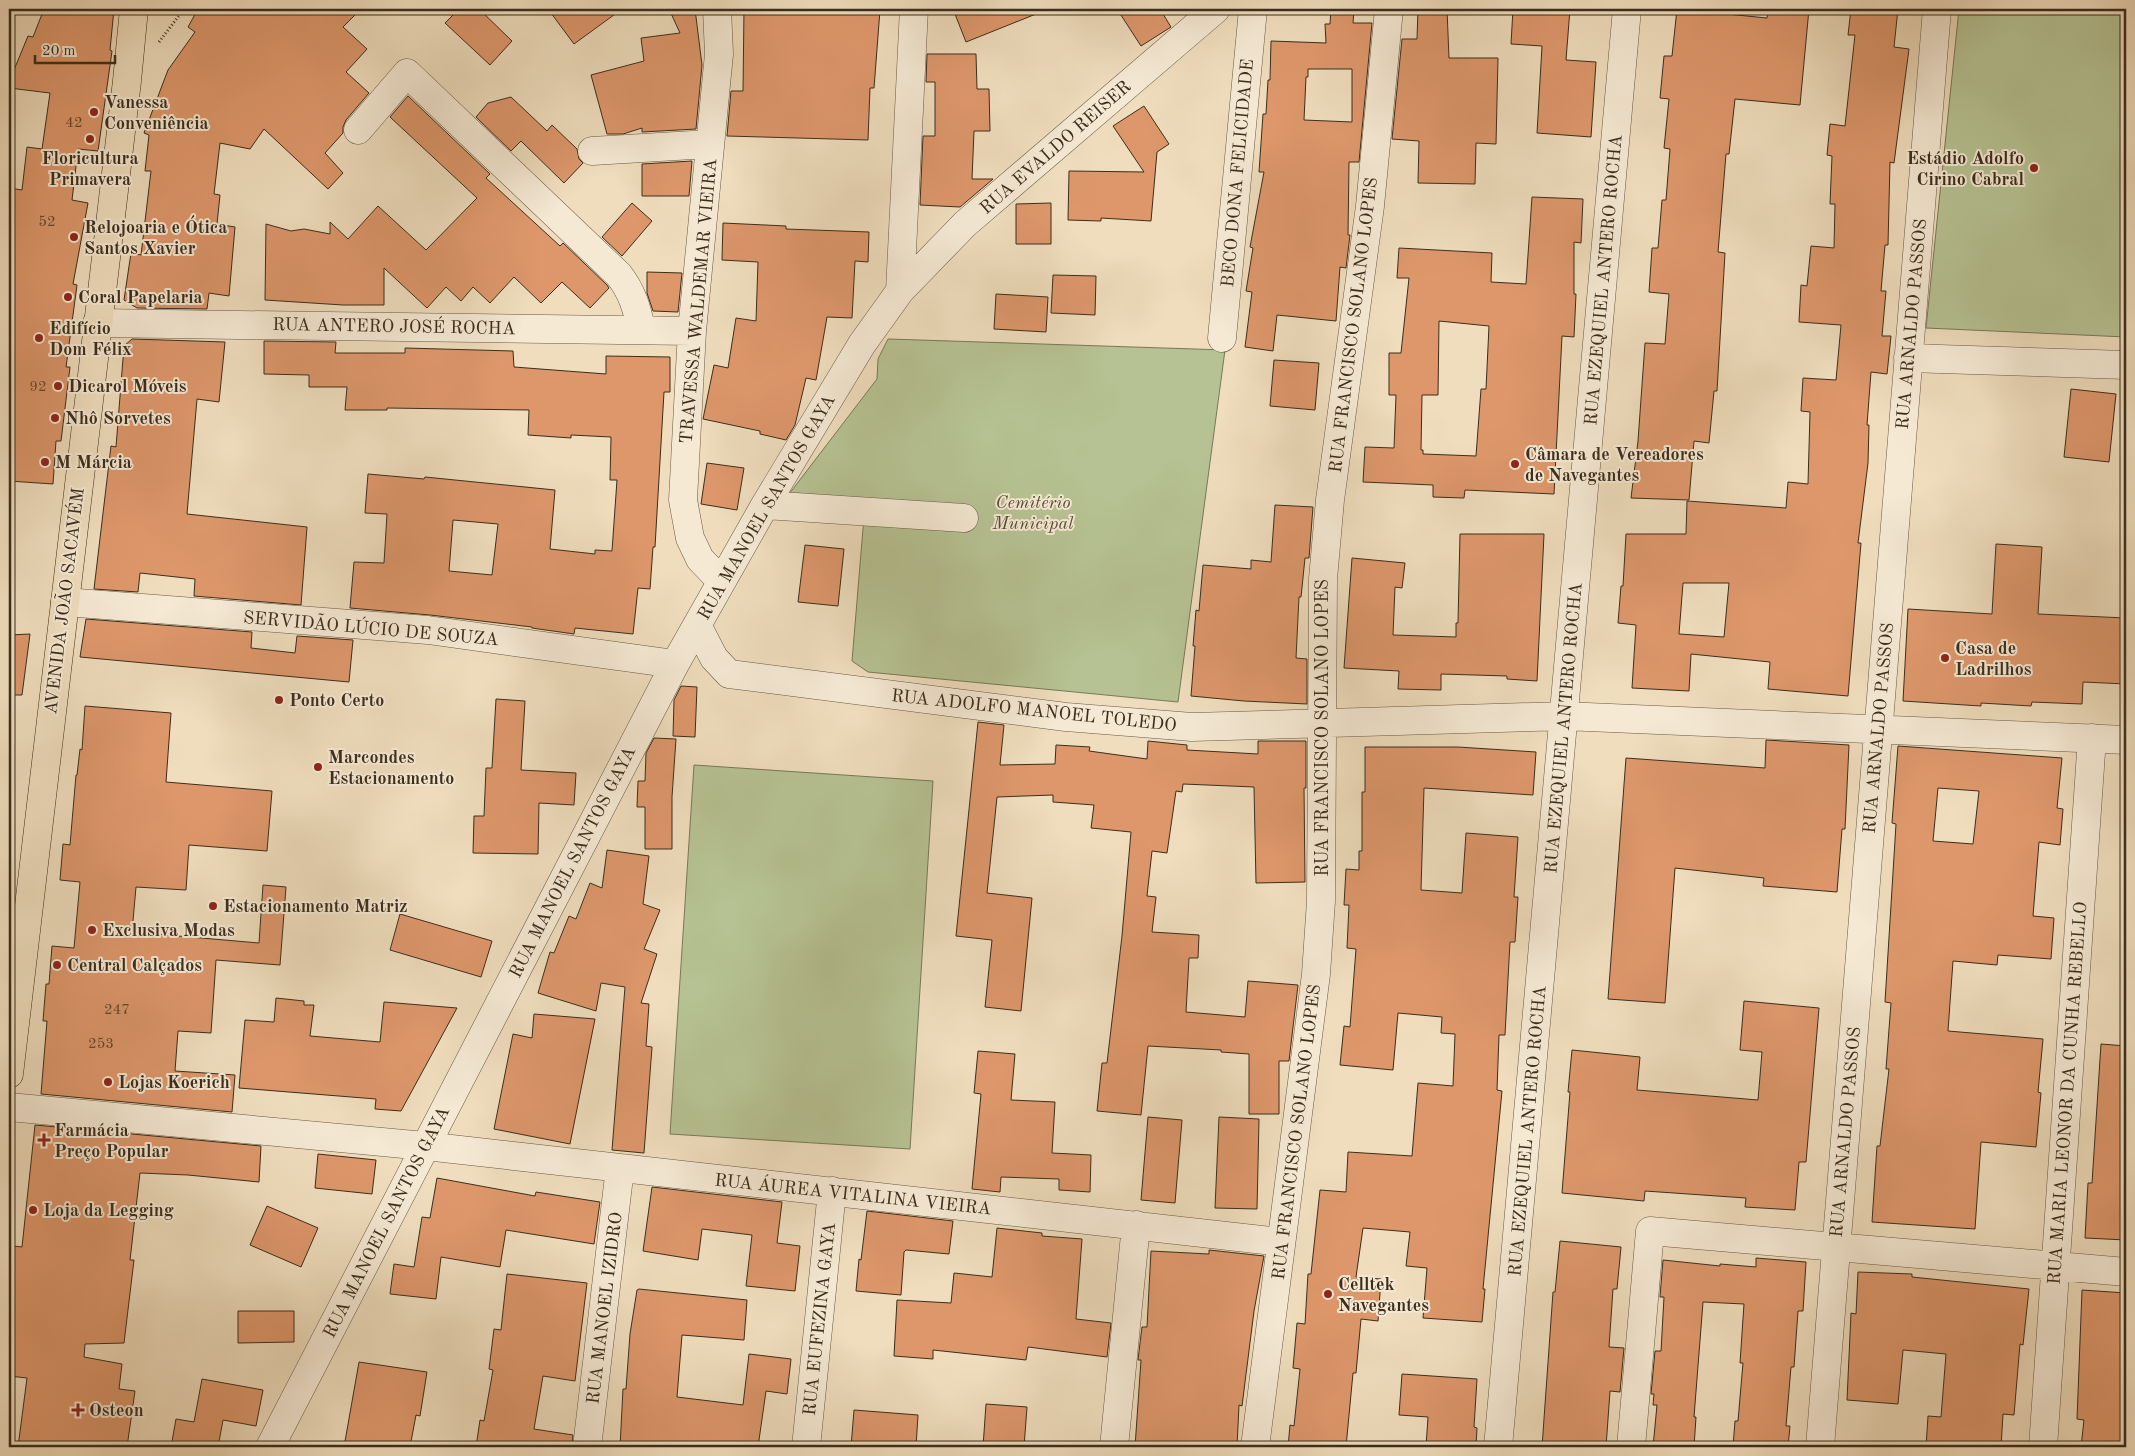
<svg xmlns="http://www.w3.org/2000/svg" width="2135" height="1456" viewBox="0 0 2135 1456" font-family="'Old Standard TT',serif">
  <style>
    .green { fill: #b6c293; stroke: #787858 }
    .building { fill: #dd976b; stroke: #3b2d1c; fill-rule: evenodd }
    .lines { fill: none; stroke-linecap: round; stroke-linejoin: round }
    .minor-casing { stroke: #685944; stroke-width: 29 }
    .major-casing { stroke: #3b2d1c; stroke-width: 29 }
    .path { stroke: #3b2d1c; stroke-width: 3; stroke-dasharray: 1 2.5; stroke-linecap: butt }
    .minor { stroke: #f5e9d4; stroke-width: 28 }
    .major { stroke: #efddbd; stroke-width: 28 }
    .poi-dot { fill: #8f2418; stroke: #f5e9d4; stroke-width: 2 }
    .labels { text-anchor: middle; stroke-width: 4; stroke-linejoin: round; paint-order: stroke }
    .number-label { font-size: 15px; fill: #644830 }
    .poi-label { font-size: 18px; font-weight: bold; fill: #3b2d1c; stroke: #f5e9d4; text-anchor: start }
    .street-label { font-size: 18px; fill: #3b2d1c; stroke: #f5e9d4 }
    .park-label { font-size: 18px; font-style: italic; fill: #544b34; stroke: #f5e9d4 }
  </style>
  <rect width="100%" height="100%" fill="#efddbd"/>
  <filter id="stains"><feTurbulence type="fractalNoise" baseFrequency=".004" numOctaves="4"/><feColorMatrix values="0 0 0 0 .2 0 0 0 0 .09 0 0 0 0 .02 0 0 0 .5 -.17"/></filter>
  <radialGradient id="worn" r=".72"><stop offset=".6" stop-color="#630" stop-opacity="0"/><stop offset="1" stop-color="#630" stop-opacity=".3"/></radialGradient>
  <path class="green" d="M1959,9H2126V337L1926,328Z
    M888,339L1225,350L1178,702L868,672L852,661L865,505L786,498L877,379L878,359Z
    M694,765L933,781L910,1149L670,1134Z"/>
  <path class="building" d="M44,9H114L110,50L112,51L98,151L78,149L72,200L88,203L73,284L77,285L66,367H70L61,441H56L53,484L9,481V275L14,240L9,239V188L22,190L27,147L42,149L50,93L9,88V82L28,36L33,37Z
    M198,9H361L343,27L367,49L346,72L369,93L346,120L343,127V133L325,153L343,173L328,189L264,129L250,149L220,143L214,194L220,195L217,224L235,227L229,296L209,293L207,309L137,308L124,300L131,253L141,255L151,171H145L149,135L144,133L168,70L195,32L188,27Z
    M459,9H479L512,41L490,65L445,23Z
    M548,9H622L574,44Z
    M669,9H695L702,65L696,129L642,132V128L623,134H607L591,75L644,61L641,38L680,33Z
    M744,9L880,10L874,88H870L868,140L727,136L731,91H743Z
    M953,9H1046V10L966,42Z
    M1117,9H1160L1171,27L1141,46Z
    M1331,9H1354L1353,23H1372L1359,162H1349L1348,235H1350L1346,268L1340,267L1336,321L1277,315L1273,351L1245,347L1252,292L1246,291L1253,248L1250,247L1264,172H1259L1263,114H1266L1268,80H1270L1271,41L1326,43L1325,24H1330ZM1308,69H1352V122L1304,120L1306,77H1308Z
    M1418,9H1447L1449,58H1498L1496,144L1476,143L1475,184L1418,183L1419,141L1392,139L1402,39H1417Z
    M1513,9H1570L1566,60L1596,62L1591,137L1537,133L1542,46L1511,44Z
    M1677,9L1767,18L1768,9H1809L1800,105L1735,99L1729,154H1726L1718,252L1725,253L1717,391H1714L1709,443L1694,441L1689,500L1631,498L1638,441L1645,343L1665,344L1669,294L1649,292L1652,248H1658L1662,200H1666L1670,149L1664,148L1669,99L1660,98L1664,56H1672Z
    M1851,9H1898L1894,47L1909,49L1894,163L1890,162L1888,245H1885L1881,291H1886L1882,336H1891L1887,374L1871,372L1867,425H1869L1868,463L1858,543H1861L1848,696L1768,689L1770,662L1691,654L1689,691L1632,688L1636,625L1618,623L1621,586H1623L1626,534H1686L1687,501L1786,508L1788,482L1808,484L1810,412L1801,411L1803,378L1836,380L1841,325L1799,322L1801,285L1807,286L1811,246L1834,248L1835,204H1830L1832,156L1827,155L1830,124L1845,126L1855,35H1848ZM1683,583H1729L1724,637L1679,634Z
    M927,54H976L977,89H989L990,131H974L972,179H993L960,207L920,205L923,136H935V82H926Z
    M408,96L490,174L486,178L560,246L563,243L607,285L609,288L590,308L562,282L541,303L514,277L490,303L473,287L461,301L446,287L427,308L384,268V305H343L265,300L266,224L291,231L304,229L330,234V222L348,239L378,206L426,250L477,198L390,117Z
    M511,97L547,131L552,125L577,149L579,159L583,163L564,183L521,141L511,151L476,117L488,103Z
    M1144,106L1169,144L1157,152L1151,221L1101,218V221L1068,220L1069,171L1144,172L1113,126Z
    M692,161L689,196H642V164Z
    M1532,197L1583,199L1581,243L1574,242V294H1576L1574,337L1562,336L1554,494L1465,490L1464,498L1433,497V485L1363,482L1365,447L1394,448L1396,395H1389V353H1401L1409,278H1397L1399,248L1492,253L1491,282L1526,284ZM1439,321L1489,326L1486,389H1481L1476,456L1423,454V450H1421L1422,395H1438Z
    M632,203L652,221L622,256L602,237Z
    M1051,203V244H1016V204Z
    M723,223L786,226V229L869,232L868,262L855,261L852,318L827,317L816,380L806,378L795,425L786,440L760,434V431L703,419L714,365L728,368L736,318L756,321L758,262L722,260Z
    M647,272L682,273L678,312L653,311L647,293Z
    M1053,275L1096,276L1095,315L1051,313Z
    M996,294L1048,297L1046,332L994,329Z
    M132,339L225,342L219,402L197,399L187,514L307,527L301,605L194,596L195,579L140,573L138,592L94,589L111,446L116,447L124,346Z
    M264,341L336,342L335,353H405V348L513,351L514,367L606,374V356L670,357V392H664L655,547H653L650,589L638,588L633,634L575,628L574,634L532,628V627L430,615L350,608L354,562L384,563L387,514L365,513L368,474L424,479L425,477L555,490L550,549L595,554V550L612,551L617,480H610L611,437L571,435V438L528,435L529,410L387,408V410H345L347,387H309V375L264,374ZM453,520L498,524L492,575L449,571Z
    M1274,360L1319,363L1315,410L1270,406Z
    M2071,389L2116,394L2109,462L2064,457Z
    M707,463L744,468L737,510L701,504Z
    M1275,505L1313,507L1309,558H1305L1301,597H1299L1296,658L1307,659V704L1244,701L1191,696L1195,646H1193L1196,610L1199,611L1203,565L1251,569V560L1271,562Z
    M1460,534H1544L1537,681L1507,679V676L1441,674V690L1398,689L1399,671L1344,668L1352,558L1405,563L1402,588L1395,587L1393,635L1456,637V623H1458Z
    M1996,544L2042,547L2038,614L2126,618V684L2083,682L2082,704L2032,702L2031,706L1981,703V706L1903,701L1908,609L1992,614Z
    M805,545L844,549L838,606L798,602Z
    M86,619L252,632L251,648L295,653L297,636L353,640L349,682L80,657Z
    M30,634L22,695H9V635Z
    M681,686L697,687L695,737L673,736L674,700Z
    M496,699L525,701L521,770L576,773L574,805L539,803L538,854L473,853L474,816H484L486,768H492Z
    M85,706L171,713L166,782L272,791L267,851L189,845L186,890L136,887L132,932L259,943L263,885L286,887L280,965L216,960L211,1033L178,1031L175,1071L235,1075L232,1112L41,1094L47,1021H43L46,984H49L52,946L74,948L80,882L60,880L63,844L70,845L76,775H77L80,749L82,750Z
    M978,722L1004,725L1000,765L1055,764L1056,745L1090,747L1089,751L1147,759L1148,741L1187,745V750L1258,754V741H1306V788H1304L1305,882L1256,883L1254,787L1183,784L1182,792L1176,791L1167,853L1152,851L1147,896L1156,897L1152,932L1199,935L1198,958H1189L1186,1012L1245,1017L1248,981L1298,985L1289,1061H1279V1114H1249V1054L1221,1052V1050L1148,1046L1141,1115L1097,1111L1102,1063H1107L1122,936L1131,832L1091,828L1094,805L1053,802V795L997,797L987,893L1032,898L1021,1011L985,1007L992,940L956,936Z
    M654,738L676,739L672,797V849H645V807H637L638,781H645L646,753Z
    M1766,740L1849,745L1845,829H1842L1837,892L1763,886L1764,878L1675,868L1665,1003L1608,999L1626,758L1765,768Z
    M1898,746L2062,758L2057,808L2063,809L2060,845L2039,842L2033,916L2054,918L2051,959L1998,955L1997,965L1953,961L1948,1031L2043,1039L2038,1092L2041,1093L2036,1147L1981,1142L1975,1229L1872,1222L1877,1146H1880L1889,1069H1886L1891,1003L1885,1002L1896,824L1892,823ZM1938,788L1979,791L1973,844L1933,841Z
    M1365,747H1458L1536,752L1533,795L1424,788L1421,890L1462,893L1466,833L1518,837L1514,897H1518L1515,942H1510L1505,1035H1499L1497,1090L1502,1091L1483,1289H1485L1482,1322L1423,1318L1427,1268L1406,1266L1410,1232L1363,1228L1356,1277L1381,1279L1378,1321L1361,1319L1356,1373H1353L1346,1447H1288L1290,1425L1294,1426L1300,1369L1293,1368L1297,1323L1305,1324L1308,1274H1311L1320,1190L1346,1192L1348,1152L1412,1156L1418,1083L1453,1086L1455,1034L1441,1033L1442,1017L1398,1013L1393,1070L1340,1065L1344,1026L1350,1027L1356,949L1347,948L1349,905H1344L1346,869L1359,870V851H1362V792H1365Z
    M607,850L649,856L643,904L660,910L644,949L657,954L641,1003L649,1004L646,1046L652,1047L644,1153L612,1150L625,987L601,983L596,1011L538,993L550,952L554,953L569,916L576,919L590,883L602,888Z
    M400,914L492,941L481,977L390,950Z
    M276,998L304,1001V1005H314L310,1036L380,1042L384,1002L457,1008L401,1111L375,1109L376,1099L239,1088L245,1020L274,1022Z
    M1744,1001L1819,1008L1806,1162H1799L1795,1210L1745,1207L1746,1198L1645,1191L1644,1201L1562,1193L1570,1092H1568L1572,1050L1640,1057L1637,1090L1758,1100L1762,1052L1740,1050Z
    M534,1014L595,1019L570,1144L494,1129L513,1034L532,1038Z
    M2101,1044L2126,1046V1240L2085,1238L2088,1183H2092Z
    M978,1051L1015,1054L1011,1100L1055,1102L1052,1153L1091,1155L1090,1192L1059,1190V1179L1001,1177L1000,1192L972,1189L981,1094L974,1093Z
    M1148,1117L1182,1120L1175,1203L1141,1200Z
    M1219,1117L1259,1119L1257,1209L1215,1208Z
    M35,1125L261,1146L259,1182L188,1175L140,1173L130,1260H134L124,1343L85,1344L84,1357L122,1364L119,1389L135,1391L127,1447H18L27,1378L9,1376V1294L14,1246L22,1247Z
    M318,1154L376,1160L372,1194L315,1188Z
    M437,1178L535,1196L536,1192L600,1202L594,1244L506,1230L500,1267L441,1257L436,1299L390,1294L394,1264L414,1267L422,1217L430,1218Z
    M652,1187L782,1202L777,1243L800,1246L795,1291L746,1286L752,1235L702,1229L698,1260L643,1251Z
    M267,1206L318,1228L301,1267L250,1245Z
    M867,1211L953,1221L949,1254L906,1250L904,1252L901,1295L856,1291L859,1259L861,1260Z
    M997,1228L1042,1233V1236L1082,1239L1076,1319L1111,1323L1107,1357L1028,1347L1026,1360L933,1350V1359L894,1356L897,1300L951,1303L954,1273L992,1277Z
    M1560,1241L1621,1247L1617,1289H1613L1609,1347L1624,1348L1620,1392L1610,1391L1606,1447H1542L1553,1292H1555Z
    M1209,1250L1264,1256L1254,1311L1242,1406L1239,1405L1237,1447L1182,1444L1181,1447H1135L1141,1360H1138L1142,1327H1147L1151,1251L1209,1254Z
    M1756,1258L1806,1262L1803,1311H1798L1794,1367H1791L1786,1426H1790L1788,1447H1733L1735,1421H1738L1743,1363H1740L1744,1304L1703,1302L1694,1417H1696L1694,1447H1653L1657,1405H1653L1654,1394H1651L1655,1351H1661L1664,1297H1660L1663,1260L1720,1266V1264L1756,1267Z
    M1858,1272L1912,1274V1277L2029,1289L2023,1345L2020,1344L2014,1415L2003,1414L2001,1447H1926L1928,1416L1941,1417L1946,1354L1903,1350L1898,1404L1847,1400L1851,1313L1856,1314Z
    M507,1274L587,1283L575,1381L543,1376L534,1429L573,1435L572,1447H476L480,1420L484,1421L493,1370L489,1369L494,1329L501,1330Z
    M639,1289L747,1300L744,1340L682,1335L677,1397L743,1405L749,1354L791,1359L787,1394L766,1391L758,1447H620L623,1389H626L630,1334L637,1290Z
    M2082,1290L2126,1293V1447H2081L2084,1420L2077,1419Z
    M238,1311H294V1342L238,1343Z
    M359,1362L427,1372L420,1416L416,1415L410,1447H344Z
    M1402,1374L1477,1379L1474,1427L1477,1428L1476,1447H1426L1428,1417L1399,1415Z
    M202,1379L263,1390L256,1426L223,1420L218,1447H171L176,1419L194,1422Z
    M986,1404L1027,1407L1024,1447H983Z
    M854,1410L918,1415L916,1447H851Z"/>
  <g class="lines">
    <defs>
      <path id="minor" d="M717,9L719,54L692,331L683,500L690,538L700,559L721,581
        M358,130L407,73L619,275C632,292 637,308 641,329
        M592,151L710,144
        M900,291L914,9
        M97,323L692,331
        M1222,338L1253,9
        M1908,358L2126,365
        M765,505L964,518
        M65,602L428,630L675,664
        M697,625L714,658L729,674L1066,717L1192,727L1564,716L2126,740
        M9,1107L425,1146L1281,1242
        M270,1447L675,664L765,505L862,344L900,291L965,224L1216,9
        M587,1447L620,1168
        M806,1447L832,1191
        M1114,1447L1136,1225
        M1255,1447L1316,974L1321,901L1323,579L1330,500L1370,206L1389,9
        M1498,1447L1627,9
        M1631,1447L1650,1231L2126,1272
        M1820,1447L1937,9
        M2043,1447L2092,738"/>
      <path id="major" d="M9,1074L127,81L134,9"/>
    </defs>
    <use href="#minor" class="minor-casing"/>
    <use href="#major" class="major-casing"/>
    <path class="path" d="M159,42L184,9"/>
    <use href="#minor" class="minor"/>
    <use href="#major" class="major"/>
  </g>
  <g class="poi-dot">
    <circle cx="94" cy="112" r="5"/>
    <circle cx="90" cy="139" r="5"/>
    <circle cx="2034" cy="168" r="5"/>
    <circle cx="74" cy="237" r="5"/>
    <circle cx="68" cy="297" r="5"/>
    <circle cx="39" cy="338" r="5"/>
    <circle cx="58" cy="386" r="5"/>
    <circle cx="55" cy="418" r="5"/>
    <circle cx="45" cy="462" r="5"/>
    <circle cx="1515" cy="464" r="5"/>
    <circle cx="1945" cy="658" r="5"/>
    <circle cx="279" cy="700" r="5"/>
    <circle cx="318" cy="767" r="5"/>
    <circle cx="213" cy="906" r="5"/>
    <circle cx="92" cy="930" r="5"/>
    <circle cx="57" cy="965" r="5"/>
    <circle cx="108" cy="1082" r="5"/>
    <path d="M41.5 1132.5h5v5h5v5h-5v5h-5v-5h-5v-5h5z"/>
    <circle cx="33" cy="1210" r="5"/>
    <circle cx="1328" cy="1294" r="5"/>
    <path d="M75.5 1402.5h5v5h5v5h-5v5h-5v-5h-5v-5h5z"/>
  </g>
  <g class="labels">
    <g class="number-label">
      <text x="74" y="127">42</text>
      <text x="47" y="226">52</text>
      <text x="38" y="391">92</text>
      <text x="117" y="1014">247</text>
      <text x="101" y="1048">253</text>
    </g>
    <g class="poi-label">
      <text x="104" y="108">Vanessa<tspan x="104" dy="21">Conveniência</tspan></text>
      <text x="90" y="164" text-anchor="middle">Floricultura<tspan x="90" dy="21">Primavera</tspan></text>
      <text x="2024" y="164" text-anchor="end">Estádio Adolfo<tspan x="2024" dy="21">Cirino Cabral</tspan></text>
      <text x="84" y="233">Relojoaria e Ótica<tspan x="84" dy="21">Santos Xavier</tspan></text>
      <text x="78" y="303">Coral Papelaria</text>
      <text x="49" y="334">Edifício<tspan x="49" dy="21">Dom Félix</tspan></text>
      <text x="68" y="392">Dicarol Móveis</text>
      <text x="65" y="424">Nhô Sorvetes</text>
      <text x="1525" y="460">Câmara de Vereadores<tspan x="1525" dy="21">de Navegantes</tspan></text>
      <text x="55" y="468">M Márcia</text>
      <text x="1955" y="654">Casa de<tspan x="1955" dy="21">Ladrilhos</tspan></text>
      <text x="289" y="706">Ponto Certo</text>
      <text x="328" y="763">Marcondes<tspan x="328" dy="21">Estacionamento</tspan></text>
      <text x="223" y="912">Estacionamento Matriz</text>
      <text x="102" y="936">Exclusiva Modas</text>
      <text x="67" y="971">Central Calçados</text>
      <text x="118" y="1088">Lojas Koerich</text>
      <text x="54" y="1136">Farmácia<tspan x="54" dy="21">Preço Popular</tspan></text>
      <text x="43" y="1216">Loja da Legging</text>
      <text x="1338" y="1290">Celltek<tspan x="1338" dy="21">Navegantes</tspan></text>
      <text x="89" y="1416">Osteon</text>
    </g>
    <g class="street-label">
      <text transform="translate(1055 147) rotate(-41)" y="6">RUA EVALDO REISER</text>
      <text transform="translate(1237 173) rotate(-85)" y="6">BECO DONA FELICIDADE</text>
      <text transform="translate(1603 280) rotate(-85)" y="6">RUA EZEQUIEL ANTERO ROCHA</text>
      <text transform="translate(698 301) rotate(-85)" y="6">TRAVESSA WALDEMAR VIEIRA</text>
      <text transform="translate(1911 324) rotate(-85)" y="6">RUA ARNALDO PASSOS</text>
      <text transform="translate(1353 325) rotate(-83)" y="6">RUA FRANCISCO SOLANO LOPES</text>
      <text transform="translate(394 326) rotate(1)" y="6">RUA ANTERO JOSÉ ROCHA</text>
      <text transform="translate(766 507) rotate(-60)" y="6">RUA MANOEL SANTOS GAYA</text>
      <text transform="translate(64 601) rotate(-83)" y="6">AVENIDA JOÃO SACAVÉM</text>
      <text transform="translate(371 628) rotate(5)" y="6">SERVIDÃO LÚCIO DE SOUZA</text>
      <text transform="translate(1034 710) rotate(6)" y="6">RUA ADOLFO MANOEL TOLEDO</text>
      <text transform="translate(1322 728) rotate(-90)" y="6">RUA FRANCISCO SOLANO LOPES</text>
      <text transform="translate(1563 728) rotate(-85)" y="6">RUA EZEQUIEL ANTERO ROCHA</text>
      <text transform="translate(1878 728) rotate(-85)" y="6">RUA ARNALDO PASSOS</text>
      <text transform="translate(572 862) rotate(-63)" y="6">RUA MANOEL SANTOS GAYA</text>
      <text transform="translate(2067 1093) rotate(-86)" y="6">RUA MARIA LEONOR DA CUNHA REBELLO</text>
      <text transform="translate(1527 1131) rotate(-85)" y="6">RUA EZEQUIEL ANTERO ROCHA</text>
      <text transform="translate(1296 1132) rotate(-83)" y="6">RUA FRANCISCO SOLANO LOPES</text>
      <text transform="translate(1845 1132) rotate(-85)" y="6">RUA ARNALDO PASSOS</text>
      <text transform="translate(853 1194) rotate(6)" y="6">RUA ÁUREA VITALINA VIEIRA</text>
      <text transform="translate(386 1222) rotate(-63)" y="6">RUA MANOEL SANTOS GAYA</text>
      <text transform="translate(604 1308) rotate(-83)" y="6">RUA MANOEL IZIDRO</text>
      <text transform="translate(819 1319) rotate(-84)" y="6">RUA EUFEZINA GAYA</text>
    </g>
    <g class="park-label">
      <text x="1033" y="508">Cemitério<tspan x="1033" dy="21">Municipal</tspan></text>
    </g>
  </g>
  <rect width="2135" height="1456" fill="none" stroke="#efddbd" stroke-width="30"/>
  <rect x="10" y="10" width="2115" height="1436" fill="none" stroke="#3b2d1c" stroke-width="2.5"/>
  <rect x="15" y="15" width="2105" height="1426" fill="none" stroke="#3b2d1c"/>
  <path d="M35 55v8h80v-8" fill="none" stroke="#3b2d1c" stroke-width="2.5"/>
  <text x="42" y="55" font-size="15" fill="#3b2d1c" stroke="#f5e9d4" stroke-width="4" paint-order="stroke">20 m</text>
  <rect width="100%" height="100%" filter="url(#stains)"/>
  <rect width="100%" height="100%" fill="url(#worn)"/>
</svg>
